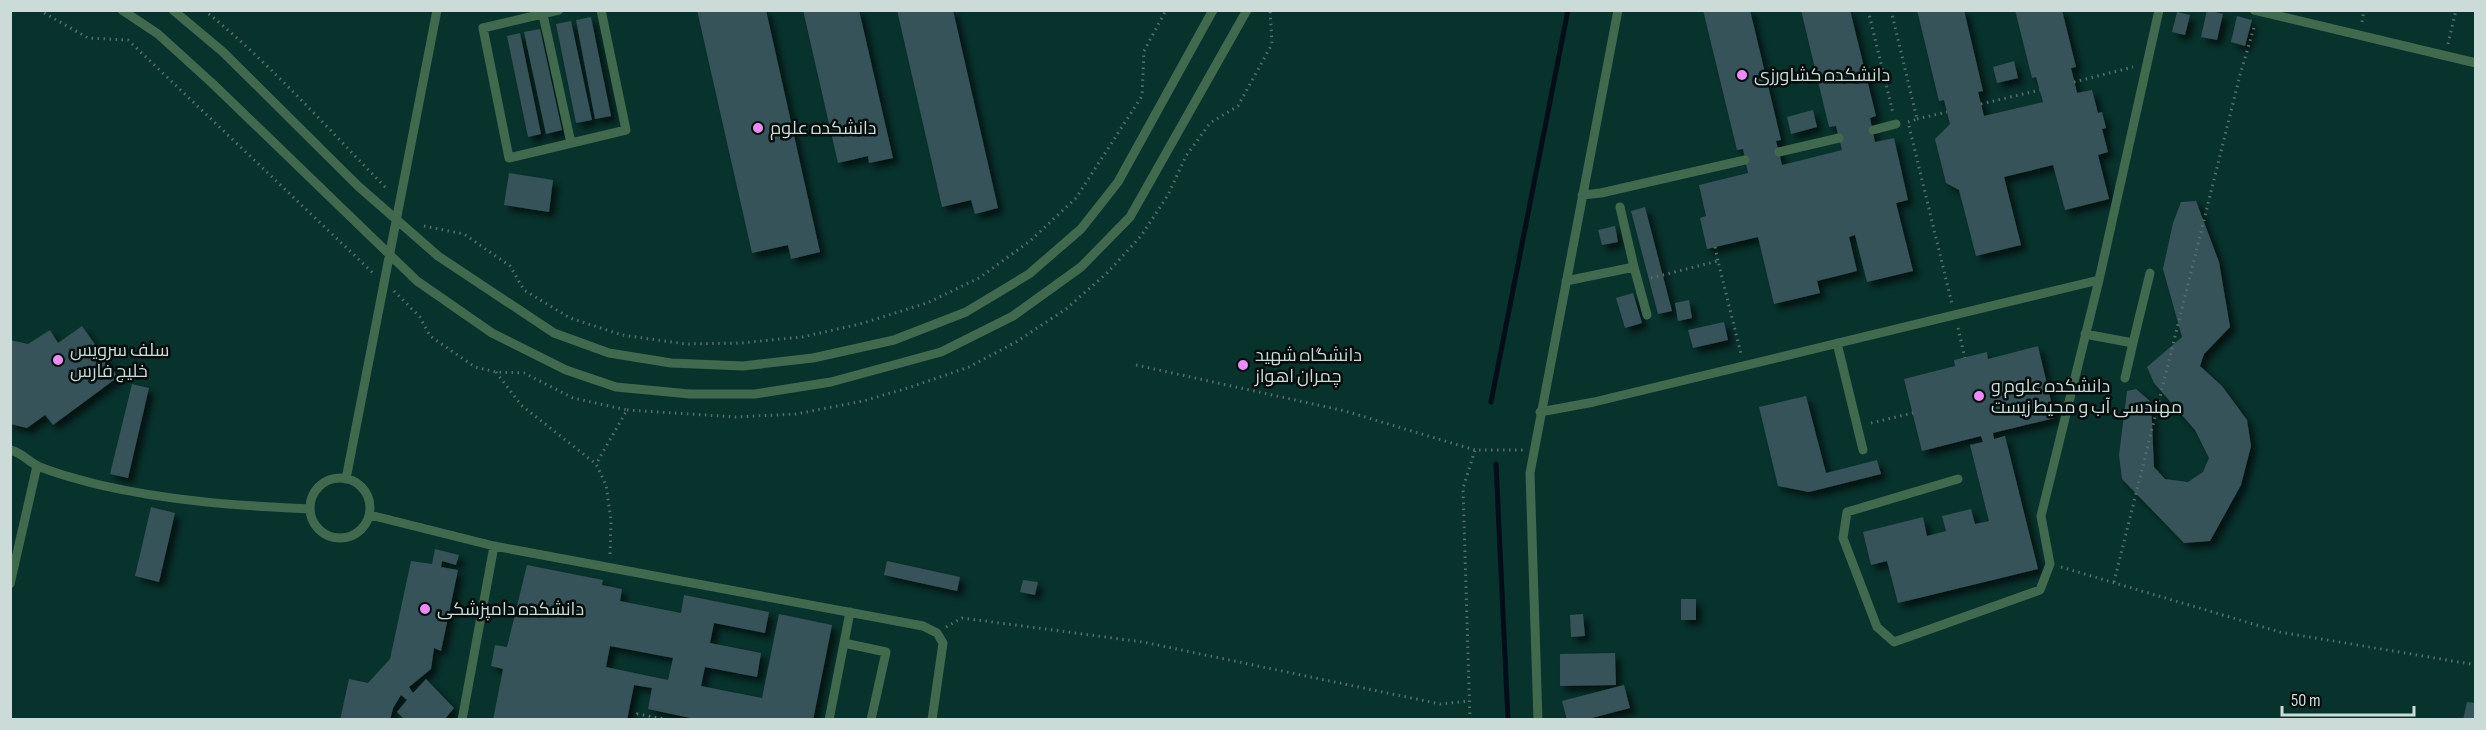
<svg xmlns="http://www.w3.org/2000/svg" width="2486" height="730" viewBox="0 0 2486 730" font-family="'Sofia Sans Condensed',Cairo,sans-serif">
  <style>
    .built { fill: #08322c }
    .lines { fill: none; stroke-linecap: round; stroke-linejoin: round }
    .stream { stroke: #010e18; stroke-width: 5 }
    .building { fill: #355258; fill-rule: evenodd; filter: url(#shadow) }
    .path { stroke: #566e6b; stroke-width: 3; stroke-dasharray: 1.5 4.5; stroke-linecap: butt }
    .service { stroke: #41694e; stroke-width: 9 }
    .poi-dot { fill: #ef8bf7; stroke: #030d0c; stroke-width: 2 }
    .labels { text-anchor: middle; stroke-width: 5; stroke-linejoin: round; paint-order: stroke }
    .poi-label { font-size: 18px; fill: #cbdbd8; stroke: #030d0c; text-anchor: start }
  </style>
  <defs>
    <filter id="shadow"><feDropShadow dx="5.5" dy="5.5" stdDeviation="3" flood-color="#0009"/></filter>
  </defs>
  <rect width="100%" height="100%" fill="#092723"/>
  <path class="built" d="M11,11H2475V719H11Z"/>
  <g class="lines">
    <path class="stream" d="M1491,402L1568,10
      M1496,464L1508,720"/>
  </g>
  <path class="building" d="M697,10H766L820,252L791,259L788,245L752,253Z
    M803,10H859L893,158L869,163L868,156L838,163Z
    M897,10H953L998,208L975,214L971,200L942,207Z
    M1703,10H1750L1781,140L1776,141L1782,165L1842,150L1836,126L1829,127L1801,10H1850L1876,116L1870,118L1875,142L1894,138L1908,200L1896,203L1913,271L1867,282L1855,235L1849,237L1857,271L1817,281L1820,293L1774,304L1758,237L1707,249L1700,218L1706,216L1699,185L1748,173L1743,149L1737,150Z
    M1917,10H1964L1983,91L1978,92L1984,116L2043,102L2036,77L2032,78L2015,10H2062L2076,67L2071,68L2077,93L2092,90L2098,113L2102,112L2106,128L2102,129L2108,152L2098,155L2109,199L2065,210L2053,165L2004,177L2021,245L1976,256L1959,190L1946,183L1935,139L1950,124L1944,100L1939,101Z
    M2207,10L2223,14L2217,40L2201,37Z
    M2177,12L2190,15L2185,35L2172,32Z
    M2237,16L2252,20L2245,46L2231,42Z
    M591,17L611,116L595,119L576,20Z
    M571,21L592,120L576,123L556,24Z
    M540,29L562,130L546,134L524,32Z
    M520,33L541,134L528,137L507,36Z
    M2014,61L2018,78L1997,83L1993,67Z
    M1813,110L1817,127L1791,134L1787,117Z
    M509,173L553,180L549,212L504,205Z
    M2196,201L2219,262L2230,327L2204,354L2200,366L2222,386L2247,420L2251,446L2241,485L2210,541L2184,543L2122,479L2119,455L2127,391L2136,389L2151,402L2154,467L2165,479L2188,482L2203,472L2209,458L2195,430L2154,383L2147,367L2182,337L2163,269L2173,223L2181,202Z
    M1645,207L1672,311L1658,314L1631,211Z
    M1615,226L1618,242L1602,245L1598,230Z
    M1633,293L1642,323L1625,328L1616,298Z
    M1689,300L1692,318L1678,321L1675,303Z
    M1724,322L1728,340L1693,348L1688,330Z
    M82,326L118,377L53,425L45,415L27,428L10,424V340L28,344L50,330L58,343Z
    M2038,346L2055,418L1993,433L1994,439L2005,436L2038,569L1898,603L1887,561L1871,565L1863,532L1923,517L1927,536L1946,531L1942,516L1971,509L1975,524L1989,521L1970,445L1983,442L1981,436L1922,451L1904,379L1955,366L1954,360L1987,352L1988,359Z
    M132,384L149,388L128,478L110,474Z
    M1806,396L1826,473L1877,460L1881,474L1809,492L1778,486L1759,407Z
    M151,507L175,513L159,582L135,576Z
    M435,549L459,555L456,565L442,561L441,567L458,570L441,651L434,648L431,669L409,687L413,693L426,679L454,708L444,720H405L397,712L407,700L401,695L393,708L390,720H340L349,679L368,683L390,659L411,561L432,564Z
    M887,561L960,577L957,591L884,575Z
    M527,565L603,580L602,585L622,589L620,601L681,613L684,595L769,612L765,633L714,623L710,643L761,653L757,677L705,667L701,686L762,698L779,614L832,625L813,720H700L648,709L652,688L634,685L627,720H493L503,669L491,666L495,645L507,647ZM610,646L673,658L668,680L606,667Z
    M1023,580L1038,582L1035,595L1020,592Z
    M1681,599H1696V620H1681Z
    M1583,614L1585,636L1571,637L1570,615Z
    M1615,653L1616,685L1560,686V654Z
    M1624,685L1630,708L1584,720H1567L1562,701Z
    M2467,702L2476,703V720H2463Z"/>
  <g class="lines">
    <path class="path" d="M39,10L88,38L128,40L373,273
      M204,10C271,64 328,129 388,190
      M1868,10L1893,113
      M1891,10L1917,119L1908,122
      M2471,10L2476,11
      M2362,22L2364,10
      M2448,44L2456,10
      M2074,82L2133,67
      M1981,104L2040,90
      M1917,119L1947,112
      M1909,126L1952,304
      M424,226L464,234L510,266L524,290L570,318L622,335L686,344L741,343L802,337L860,324L927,303L979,278L1030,241L1076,198L1142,96L1144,51L1166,10
      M1715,247L1718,261
      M1651,278L1718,261L1741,354
      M394,291L420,317L430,336L475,367L496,372L524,373L573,398L627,410L596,464
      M1958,328L1965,358
      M1136,365L1345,411L1475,450
      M496,372L521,405L596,464L606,485L611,520L610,556
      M627,410L736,417L796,414L863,401L908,388L969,367L1016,342L1066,309L1107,273L1141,236L1168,195L1186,156L1210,123L1238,106L1272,44L1270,10
      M1871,423L1913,413
      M2061,567L2280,632L2476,665
      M2114,582L2240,75L2255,24
      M946,627L962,618L1143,642L1440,704L1469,701
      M636,720L637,714L670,720
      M1470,720L1463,488L1475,450H1523"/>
    <path class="service" d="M122,10L158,34L213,84L417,281L492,333L566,370L616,387L690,394H755L831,382L941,352L1013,316L1081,267L1130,217L1247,10
      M173,10L223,52L358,186L438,256L554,333L609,353L671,363L743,366L813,358L894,340L966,312L1029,274L1081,229L1118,182L1213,10
      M542,10L571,143
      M559,10L483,28L509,158L626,130L601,10
      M2254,10L2476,63
      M1873,130L1896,124
      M1779,152L1839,138
      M1582,195L1601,193L1745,160
      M1620,207L1634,267
      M1566,281L1634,267L1647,315
      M2085,334L2133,343L2125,378
      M1837,343L1863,450
      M2133,343L2150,273
      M1540,412L1594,402L2099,280L2159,10
      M10,450C23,453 27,461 38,466C56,474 80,480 100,485C169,501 240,506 310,509
      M310 508a30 30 0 1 1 60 0a30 30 0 1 1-60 0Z
      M346,479L437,10
      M1958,479L1847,512L1843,538L1877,627L1894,642L2040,590L2050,564L2041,516L2099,280
      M370,515L494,546L923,626L937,633L943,643L932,720
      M10,584L37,466
      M844,643L886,652L871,720
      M462,720L494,546
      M829,720L850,612
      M1538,720L1530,473L1618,10"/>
  </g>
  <g class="poi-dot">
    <circle cx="1742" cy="75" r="6"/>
    <circle cx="758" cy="128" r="6"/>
    <circle cx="58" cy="360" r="6"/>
    <circle cx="1243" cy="365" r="6"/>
    <circle cx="1979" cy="396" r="6"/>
    <circle cx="425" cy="609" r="6"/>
  </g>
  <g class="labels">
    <g class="poi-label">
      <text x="1754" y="81">دانشکده کشاورزی</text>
      <text x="770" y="134">دانشکده علوم</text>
      <text x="70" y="356">سلف سرویس<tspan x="70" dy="21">خلیج فارس</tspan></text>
      <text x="1255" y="361">دانشگاه شهید<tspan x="1255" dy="21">چمران اهواز</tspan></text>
      <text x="1991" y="392">دانشکده علوم و<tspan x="1991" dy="21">مهندسی آب و محیط زیست</tspan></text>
      <text x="437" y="615">دانشکده دامپزشکی</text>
    </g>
  </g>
  <rect width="2486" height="730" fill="none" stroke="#cbdbd8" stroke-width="24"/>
  <path d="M2282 706v9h132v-9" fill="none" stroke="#cbdbd8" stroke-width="3"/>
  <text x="2291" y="706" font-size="18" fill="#cbdbd8" stroke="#030d0c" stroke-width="4.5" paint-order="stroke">50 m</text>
</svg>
